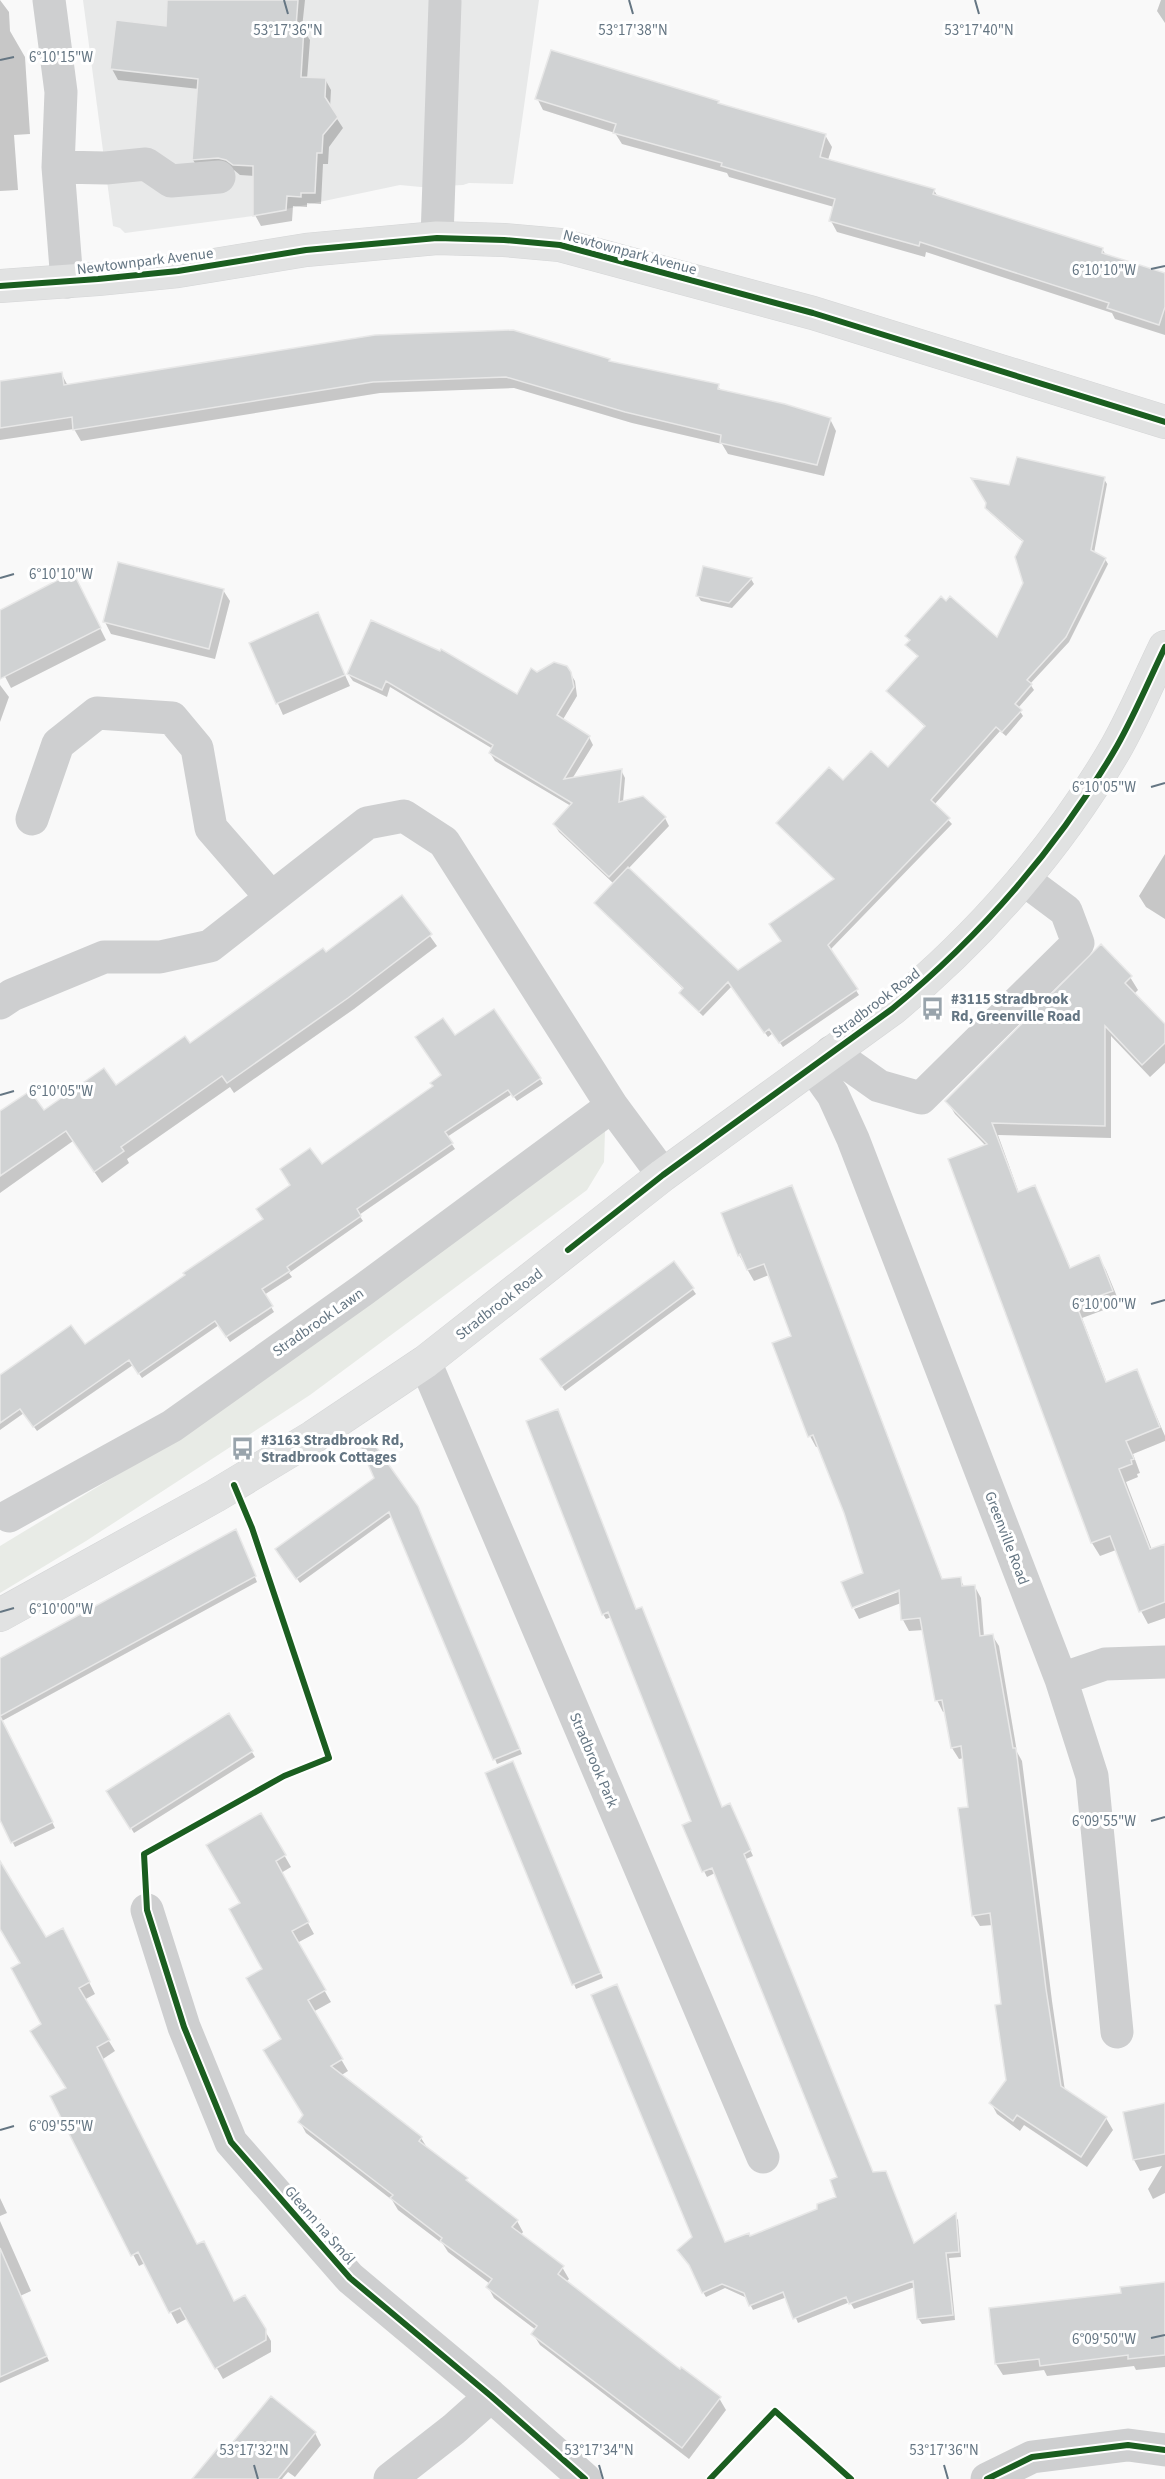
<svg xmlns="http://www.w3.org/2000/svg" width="1165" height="2479" viewBox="0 0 1165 2479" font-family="'Source Sans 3',sans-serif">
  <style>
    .built { fill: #e8e9e9 }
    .green { fill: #e8ebe6 }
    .shadow { fill: #0003 }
    .building { fill: #d0d2d3; stroke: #e8e8e8; stroke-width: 1.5 }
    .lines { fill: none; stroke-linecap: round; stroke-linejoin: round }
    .major-casing { stroke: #d5d6d7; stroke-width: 34 }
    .path { stroke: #cbcccd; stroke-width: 4; stroke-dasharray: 3 3; stroke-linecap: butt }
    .minor { stroke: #cecfd0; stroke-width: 33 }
    .major { stroke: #e1e2e2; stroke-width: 33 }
    .cycleway-casing { stroke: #fff; stroke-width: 10 }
    .cycleway { stroke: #1b5e20; stroke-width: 6 }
    .ticks { fill: none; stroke: #657683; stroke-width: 2 }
    .labels { text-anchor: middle; stroke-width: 6; stroke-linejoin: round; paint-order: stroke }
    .street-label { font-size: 15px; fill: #657683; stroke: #fff }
    .poi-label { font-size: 15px; font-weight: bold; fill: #657683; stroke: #fff; text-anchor: start }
    .ticks-label { font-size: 15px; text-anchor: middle; fill: #657683; stroke: #fff; stroke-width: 6; stroke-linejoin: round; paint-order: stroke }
  </style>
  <rect width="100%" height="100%" fill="#f9f9f9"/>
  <path class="built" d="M83,0H539L513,184L469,183L463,185L421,187L400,185L253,216L125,233L120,228L113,226Z"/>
  <path class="green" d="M605,1131L604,1162L587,1190L310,1395L86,1541L0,1593V1546L188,1432Z"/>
  <path class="shadow" d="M0,0L9,12L10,31L25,57L30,134L14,135L18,190L0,191Z
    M168,0H305L302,28L310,40L307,79H325L331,90L330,108L343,128L329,147L328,164H323L321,204L307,203V207L293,206L292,221L261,226L255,215V176L240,175L234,170L225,169L200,171L193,160L199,89L118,80L112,69L167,27Z
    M1161,0H1165V23L1157,11Z
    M537,98L718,102L720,105L825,135L832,147L828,160L934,190L938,197L1102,249L1106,255L1165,275V335L1115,319L1112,313L926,252L925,257L837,232L831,221L834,207L729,177L727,173L622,144L615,133L543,110Z
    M609,360L611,363L718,386L721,391L830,419L836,431L824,476L728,454L722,444L632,423L514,388L380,393L81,441L74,429L0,440V383L61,373L68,386Z
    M1104,479L1107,484L1094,553L1105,559L1108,564L1069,642L1030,684L1034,690L1018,708L1023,716L1006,736L1000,731L934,805L952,824L830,950L859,995L783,1047L773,1033L768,1037L732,986L703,1016L684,998L681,993L684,990L599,908L596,903L614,884L559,832L554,824L571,806L495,761L490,753L493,749L390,687L387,697L353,681L348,674L518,696L536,674L570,673L575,681L577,696L562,721L589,737L593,745L572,779L621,770L625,778L623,802L665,818L669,826L628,869L737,972L782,941L835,880L778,823L843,782L889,770L925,727L888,691L918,657L907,645L910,642L907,637L997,640L1025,583L1024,543L990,513L987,507L1011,487Z
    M704,568L751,579L754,584L732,608L701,601L698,596Z
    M79,586L106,640L11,688L0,667V611Z
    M223,590L230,601L215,659L111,634L105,622Z
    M317,614L350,686L283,715L251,643Z
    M0,685L9,697L0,722Z
    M1165,854V919L1146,907L1139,896Z
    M402,897L437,946L354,1009L234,1093L230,1087L127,1159L129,1163L102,1183L73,1141L0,1193V1113H43L115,1087L190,1045L326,954Z
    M1130,977L1138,990L1134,994L1165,1026V1063L1150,1077L1111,1036V1138L998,1135L1019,1193L1035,1187L1071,1269L1099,1257L1106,1270L1120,1304L1082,1318L1107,1383L1137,1371L1165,1436V1441L1133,1454L1140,1473L1137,1474L1138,1477L1126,1482L1152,1550L1165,1545V1618L1148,1624L1141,1611L1116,1550L1100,1556L1092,1543L1048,1427L1033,1387L986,1146L955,1114L947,1101Z
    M455,1038L540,1079L543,1084L517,1101L512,1094L447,1137L455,1149L359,1215L363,1221L289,1273L292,1277L264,1295L274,1312L230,1342L219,1325L142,1378L133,1365L37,1431L24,1413L0,1430V1377L85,1347L264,1219L321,1166L435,1087L442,1076Z
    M791,1187L797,1198L943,1581L960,1579L965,1588L975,1587L981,1598L984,1637L992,1635L999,1646L1017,1752L1022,1761L1052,2001L1065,2091L1106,2118L1113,2130L1087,2167L1024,2125L1020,2131L997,2114L991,2103L1007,2080L1003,2005L993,1925L980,1926L973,1915L970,1808L964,1758L959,1759L952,1748L946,1711L943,1712L937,1700L924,1630L909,1631L903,1620L901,1603L859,1619L854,1609L906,1589L865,1574L845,1513L819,1446L816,1447L810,1436L793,1337L769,1275L754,1281L739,1255L723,1213Z
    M674,1263L696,1294L565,1391L545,1364Z
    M528,1422L636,1611L722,1809L733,1811L753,1856L746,1859L873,2174L914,2245L955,2216L958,2220L961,2257L949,2258L955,2320L922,2324L918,2318L915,2287L854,2309L850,2302L798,2323L787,2297L753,2310L747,2298L725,2288L706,2297L703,2292L725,2243L750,2238L819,2210L838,2198L839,2178L715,1873L707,1877L704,1871L693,1822L612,1617L606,1619L603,1614Z
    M376,1478L420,1513L522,1754L497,1764L495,1759L392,1516L300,1583L280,1554Z
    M238,1536L257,1582L2,1721L55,1828L15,1847L0,1817V1679Z
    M229,1715L255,1757L134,1833L108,1791Z
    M516,1768L603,1978L576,1989L487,1774Z
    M261,1815L291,1867L281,1873L314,1934L297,1943L331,2002L313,2012L348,2071L340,2076L421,2138L428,2149L517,2221L523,2232L521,2235L562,2267L569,2279L566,2282L680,2371L719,2398L726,2410L689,2459L540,2345L533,2334L536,2330L494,2298L488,2287L490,2284L448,2252L443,2244L398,2210L392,2200L306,2133L300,2122L305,2116L264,1970L242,1904Z
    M0,1892L46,1939L68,1941L95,1994L84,2000L115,2051L103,2059L197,2246L234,2303L245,2297L271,2341V2352L223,2379L188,2318L177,2324L145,2263L139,2266L52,2096L67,2089L22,1964L0,1926Z
    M1165,2104V2193L1153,2199L1148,2189L1162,2166L1140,2171L1134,2160L1124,2113Z
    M0,2198L7,2213L0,2216Z
    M0,2221L31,2291L20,2296L49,2361L0,2383Z
    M1165,2283V2367L1136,2370L1134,2366L1047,2376L1044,2370L1003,2375L996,2364L1123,2295Z
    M315,2433L321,2445L295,2477L288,2472L282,2479H194Z"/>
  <path class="building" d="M167,0H298L296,27H304L301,77L326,78L325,97L338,117L323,135L322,153H317L315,193H301V197L287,196L286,210L253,216V166L233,165L226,160L218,158L192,160L198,79L110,69L116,20L166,26Z
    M551,50L719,101L718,103L826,134L820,157L935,189L933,194L1103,248L1102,253L1165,273V307L1159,325L1107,308L1109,303L920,242L919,246L829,221L835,199L721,166L722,163L613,133L616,124L535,99Z
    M513,330L610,359L609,361L719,384L718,389L785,404L831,418L817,465L720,443L721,435L625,412L506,377L373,382L73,430L72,417L0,428V381L62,372L64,385L375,335Z
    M1017,457L1105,477L1091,550L1106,558L1066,637L1027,680L1032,684L1015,704L1022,710L1002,732L996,727L931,800L950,818L828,945L858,989L779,1043L769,1029L764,1033L728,982L699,1012L679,993L683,988L594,903L628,867L738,970L781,941L769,924L834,879L776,823L829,767L843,780L871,751L888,767L925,726L886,691L918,656L905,645L910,640L905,636L941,596L946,601L950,596L997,637L1023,583L1015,557L1023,541L985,508L986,503L971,478L1009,485Z
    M118,562L224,589L209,649L103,622Z
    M703,566L752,578L729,603L696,596Z
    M73,572L101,628L0,679V610Z
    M318,612L345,675L276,704L249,643Z
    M371,620L440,651L441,649L517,694L531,668L537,672L554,662L567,666L571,672L574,687L557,715L590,736L564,779L622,769L619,802L643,796L666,817L609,877L553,824L572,803L489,753L493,745L386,681L382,690L347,674Z
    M402,895L432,934L348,998L227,1083L222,1076L121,1147L124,1151L94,1172L66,1131L0,1176V1111L30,1091L44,1110L104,1068L116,1085L185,1036L190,1043L323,948L326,952Z
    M1101,944L1132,976L1125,983L1165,1024V1043L1142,1065L1105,1026V1126L992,1123L1018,1192L1035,1185L1070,1268L1099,1255L1113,1291L1076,1304L1106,1382L1137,1369L1160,1427L1126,1441L1134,1459L1131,1460L1132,1464L1119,1469L1150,1549L1165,1544V1602L1139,1612L1110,1536L1091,1543L948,1159L987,1144L945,1101Z
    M494,1009L541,1078L513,1097L508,1090L445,1132L453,1143L357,1209L361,1216L287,1267L290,1271L262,1289L273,1306L226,1337L215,1321L138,1374L129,1360L33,1427L20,1409L0,1423V1375L71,1325L85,1344L185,1275L183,1273L263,1219L256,1209L290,1185L280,1169L310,1148L322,1164L433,1086L430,1083L441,1075L415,1037L443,1018L455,1035Z
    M792,1185L942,1579L961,1577L962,1586L975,1585L980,1636L993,1634L1013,1748H1016L1046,1989L1061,2086L1107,2117L1081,2157L1017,2115L1013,2121L989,2103L1006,2080L995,2005L1001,2004L990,1913L972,1916L958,1808L968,1807L961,1746L951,1748L942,1700L935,1701L920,1618L901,1620L899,1590L852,1608L841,1582L863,1573L844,1513L813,1435L808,1437L772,1343L791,1336L764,1264L747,1270L740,1254L738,1256L721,1213Z
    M674,1261L694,1288L561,1387L540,1359Z
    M558,1409L636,1609L642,1607L722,1807L730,1803L751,1850L744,1854L873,2172L886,2171L914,2243L956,2213L959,2252L946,2253L953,2315L917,2319L913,2281L849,2304L846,2297L793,2319L783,2292L749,2306L744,2293L722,2284L702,2293L689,2265L677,2250L692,2237L591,1995L617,1984L725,2242L749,2233L750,2236L817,2209V2204L836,2197L830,2180L837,2177L712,1868L702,1872L682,1825L691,1821L608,1612L602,1615L526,1421Z
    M372,1441L418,1506L520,1749L493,1760L389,1512L296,1579L275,1549L374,1478L361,1448Z
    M236,1529L256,1576L0,1716L53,1822L11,1843L0,1820V1658Z
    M229,1713L253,1751L130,1829L106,1791Z
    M513,1761L601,1973L572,1985L485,1773Z
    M261,1813L286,1855L276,1861L309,1922L292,1931L326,1990L308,2000L343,2059L331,2066L422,2137L419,2141L468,2178L466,2180L518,2220L512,2227L564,2266L558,2274L680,2369L681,2367L721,2397L682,2448L531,2334L537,2326L486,2287L492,2279L440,2241L442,2238L390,2198L393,2195L298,2122L303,2115L263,2050L281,2039L246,1978L262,1969L229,1909L240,1903L206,1845Z
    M0,1861L46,1937L63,1928L90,1982L79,1988L110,2040L97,2047L159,2170L197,2244L204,2241L234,2301L245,2295L266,2329V2340L215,2369L180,2308L169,2313L138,2252L131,2256L50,2096L66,2088L30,2031L41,2024L11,1968L20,1963L0,1929Z
    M1165,2103V2154L1133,2160L1123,2112Z
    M0,2248L47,2356L0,2377Z
    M1165,2282V2355L1128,2359V2355L1040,2366L1039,2359L995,2364L989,2308L1121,2293L1120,2287Z
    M271,2396L316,2432L278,2479H192L222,2443L228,2448Z"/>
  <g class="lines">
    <defs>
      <path id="major" d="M0,286L98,279L178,271L306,250L437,238L504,240L560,245L813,313L1165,422
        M0,1615L215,1496L313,1437L425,1362L663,1175L892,1009C980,937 1060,845 1117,746C1135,714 1149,680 1165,647"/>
    </defs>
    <use href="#major" class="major-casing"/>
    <path class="path" d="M145,1876L144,1854L284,1776L329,1758L247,1517
      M710,2479L775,2411L851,2479"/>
    <path class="minor" d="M49,0L61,92L58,167L67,282
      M58,167L106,168L146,164L171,181L219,177
      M437,238L445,2
      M32,819L58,744L97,713L172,718L197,748L211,828L271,897
      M0,1003L12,995L104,957H160L210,946L367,823L404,816L444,842L612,1106L663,1175
      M831,1052L879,1086L921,1098L1078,943L1066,911L1023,879
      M813,1067L833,1095L853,1139L1061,1679L1092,1776L1117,2032
      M425,1362L763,2157
      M9,1516L172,1426L363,1290L612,1106
      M1061,1679L1105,1664L1165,1662
      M147,1910L184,2027L231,2142L350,2278L491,2396L585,2479
      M390,2479L454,2429L491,2396
      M987,2479L1032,2457L1128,2445L1165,2450"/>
    <use href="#major" class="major"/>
    <defs>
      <path id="cycleway" d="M0,286L98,279L178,271L306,250L437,238L504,240L560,245L813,313L1165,422
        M568,1250L663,1175L892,1009C980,937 1060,845 1117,746C1135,714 1149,680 1165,647
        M234,1485L252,1528L329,1758L284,1776L144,1854L147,1910L184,2027L231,2142L350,2278L491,2396L585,2479
        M710,2479L775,2411L851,2479
        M987,2479L1032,2457L1128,2445L1165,2450"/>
    </defs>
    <use href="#cycleway" class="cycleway-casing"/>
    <use href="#cycleway" class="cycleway"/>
  </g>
  <path class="ticks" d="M284,0L288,14M629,0L633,14M975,0L979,14M0,60L14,57M1151,269L1165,266M0,578L14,574M1151,787L1165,783M0,1095L14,1091M1151,1304L1165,1300M0,1612L14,1608M1151,1821L1165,1817M0,2130L14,2126M1151,2338L1165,2335M254,2465L258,2479M599,2465L603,2479M944,2465L948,2479"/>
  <defs>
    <symbol id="bus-bare" viewBox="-9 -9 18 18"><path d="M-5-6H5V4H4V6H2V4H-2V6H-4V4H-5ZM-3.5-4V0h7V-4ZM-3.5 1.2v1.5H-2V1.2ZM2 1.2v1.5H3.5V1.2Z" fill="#99a4ac" stroke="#fff" stroke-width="2.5" paint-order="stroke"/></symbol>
  </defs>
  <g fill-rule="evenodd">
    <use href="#bus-bare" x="916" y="992" width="33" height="33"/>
    <use href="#bus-bare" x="226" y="1432" width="33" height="33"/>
  </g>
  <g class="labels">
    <g class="street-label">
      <text transform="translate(630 252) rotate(15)" y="5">Newtownpark Avenue</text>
      <text transform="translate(145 261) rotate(-7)" y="5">Newtownpark Avenue</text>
      <text transform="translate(876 1003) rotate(-37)" y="5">Stradbrook Road</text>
      <text transform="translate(499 1304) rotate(-38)" y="5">Stradbrook Road</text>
      <text transform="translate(318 1322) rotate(-35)" y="5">Stradbrook Lawn</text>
      <text transform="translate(1007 1538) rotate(69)" y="5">Greenville Road</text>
      <text transform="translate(594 1760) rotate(67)" y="5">Stradbrook Park</text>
      <text transform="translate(320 2225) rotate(49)" y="5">Gleann na Smól</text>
    </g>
    <g class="poi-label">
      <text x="951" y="1004">#3115 Stradbrook<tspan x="951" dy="17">Rd, Greenville Road</tspan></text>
      <text x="261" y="1445">#3163 Stradbrook Rd,<tspan x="261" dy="17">Stradbrook Cottages</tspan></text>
    </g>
  </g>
  <g class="ticks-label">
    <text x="288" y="35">53°17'36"N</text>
    <text x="633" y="35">53°17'38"N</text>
    <text x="979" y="35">53°17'40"N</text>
    <text x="61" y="62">6°10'15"W</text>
    <text x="1104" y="275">6°10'10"W</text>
    <text x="61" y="579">6°10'10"W</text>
    <text x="1104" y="792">6°10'05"W</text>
    <text x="61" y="1096">6°10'05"W</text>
    <text x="1104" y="1309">6°10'00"W</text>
    <text x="61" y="1614">6°10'00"W</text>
    <text x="1104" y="1826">6°09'55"W</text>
    <text x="61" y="2131">6°09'55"W</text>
    <text x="1104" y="2344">6°09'50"W</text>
    <text x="254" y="2455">53°17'32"N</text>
    <text x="599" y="2455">53°17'34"N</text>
    <text x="944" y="2455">53°17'36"N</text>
  </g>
</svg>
